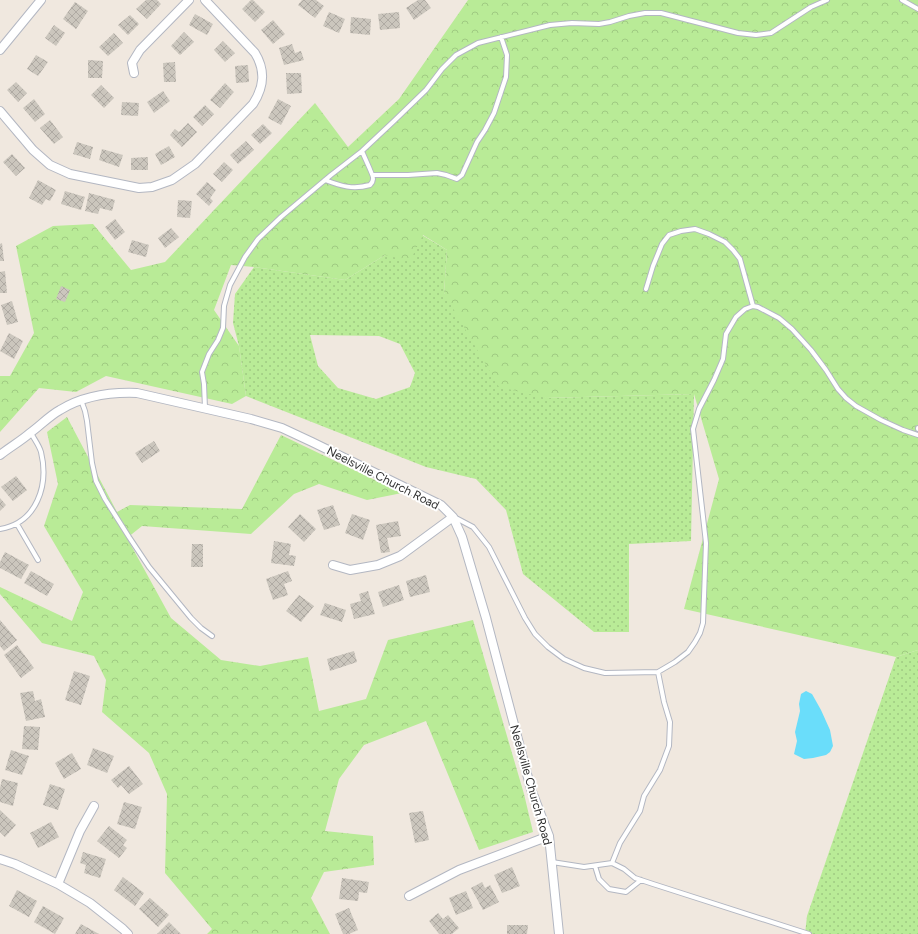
<svg xmlns="http://www.w3.org/2000/svg" width="918" height="934" viewBox="0 0 918 934" font-family="Figtree,sans-serif">
  <style>
    .grass { fill: url(#grass-dots); fill-rule: evenodd }
    .forest { fill: url(#forest-crowns) }
    .water { fill: #6addfa }
    .building { fill: url(#building-cross-hatch) }
    .lines { fill: none; stroke-linecap: round; stroke-linejoin: round }
    .service-casing { stroke: #b3b7c2; stroke-width: 6 }
    .minor-casing { stroke: #b3b7c2; stroke-width: 10 }
    .service { stroke: #fff; stroke-width: 4 }
    .minor { stroke: #fff; stroke-width: 8 }
    .labels { text-anchor: middle; stroke-width: 4; stroke-linejoin: round; paint-order: stroke }
    .street-label { font-size: 12px; fill: #2e2e2e; stroke: #fff }
  </style>
  <defs>
    <pattern id="grass-dots" width="8" height="8" patternUnits="userSpaceOnUse"><rect width="8" height="8" fill="#b9eb97"/><path d="M2 2h.1M6 6h.1" fill="none" stroke="#9fca82" stroke-width="1.8" stroke-linecap="round"/></pattern>
    <pattern id="forest-crowns" width="20" height="18" patternUnits="userSpaceOnUse"><rect width="20" height="18" fill="#b9eb97"/><path d="M2 6a3 3 0 1 1 6 0M12 15a3 3 0 1 1 6 0" fill="none" stroke="#9fca82"/></pattern>
    <pattern id="building-cross-hatch" width="8" height="8" patternUnits="userSpaceOnUse"><rect width="8" height="8" fill="#cbc6bd"/><path d="M0 0l8 8M0 8l8-8" fill="none" stroke="#afaaa3"/></pattern>
  </defs>
  <rect width="100%" height="100%" fill="#f0e8df"/>
  <path class="grass" d="M422,235L447,250L444,293L546,398L694,394L691,541L629,544V632H594L523,574L506,510L476,479L426,467L246,396L239,346L233,323L235,294L254,267L345,280L385,255ZM310,335L379,336L400,344L415,373L410,387L376,399L338,388L318,366Z
    M918,650V934H805L807,916L896,657Z"/>
  <path class="forest" d="M468,0H918V650L896,657L684,609L719,479L694,394L546,398L499,387L444,293L447,250L423,235L410,261L385,255L345,280L254,267L231,265L214,310L239,346L246,396L232,404L106,376L76,392L39,388L0,432V376H10L34,333L16,246L53,226L93,224L131,270L165,262L315,103L348,147L399,99Z
    M67,417L117,512L130,505L242,509L281,435L402,493L367,500L319,484L294,494L251,534L142,526L127,538L171,618L221,660L260,666L308,657L319,711L366,699L388,640L473,620L524,794L533,832L479,850L426,721L364,745L339,779L325,831L373,836L374,865L324,872L311,898L330,934H207L212,929L165,873L167,794L149,753L102,712L106,680L94,656L42,643L0,594V587L72,621L83,592L44,526L58,484L47,432Z"/>
  <path class="water" d="M806,691L812,694L821,710L830,730L833,746L830,752L826,755L813,758L804,759L794,754L797,741L795,732L800,711L799,704L801,694Z"/>
  <path class="building" d="M146,0H157L161,4L147,19L136,9Z
    M251,0H253L265,12L255,22L242,9Z
    M302,0H316L324,6L315,18L298,5Z
    M418,0H425L431,8L414,20L406,8Z
    M75,2L88,11L76,29L63,19Z
    M329,12L345,19L339,33L323,26Z
    M399,12L400,28L380,30L378,14Z
    M195,14L213,24L207,35L189,25Z
    M130,15L139,24L128,35L118,25Z
    M351,17L371,19L370,35L350,33Z
    M273,20L285,34L273,44L261,30Z
    M54,25L65,33L56,46L45,38Z
    M184,32L194,42L180,55L171,46Z
    M114,33L123,43L108,56L99,47Z
    M223,41L235,53L225,62L214,50Z
    M292,44L295,53L301,51L304,60L284,65L279,48Z
    M36,55L48,62L38,76L27,69Z
    M88,60L103,61L102,78H88Z
    M175,62L176,82H164L163,63Z
    M248,65L249,82L236,83L235,66Z
    M286,73H301L302,93L287,94Z
    M16,82L27,93L18,102L7,90Z
    M225,83L234,92L220,108L210,100Z
    M101,85L114,98L104,108L91,95Z
    M163,91L170,101L154,113L147,102Z
    M34,99L45,114L35,122L23,108Z
    M278,99L291,106L281,125L268,118Z
    M122,102L139,103L138,116L121,115Z
    M205,105L214,114L202,126L193,117Z
    M50,120L63,137L54,144L40,128Z
    M188,123L197,132L182,147L170,135L175,129L179,132Z
    M263,124L272,133L260,144L251,135Z
    M246,141L254,150L238,164L230,155Z
    M77,142L93,147L90,159L73,154Z
    M169,146L175,157L161,165L155,154Z
    M102,149L123,155L119,167L99,160Z
    M12,154L25,168L16,176L3,162Z
    M148,157V170H131V158Z
    M224,162L233,170L222,182L213,174Z
    M38,180L56,190L50,201L46,199L42,205L29,198Z
    M207,182L216,190L210,198L213,201L209,206L196,194Z
    M65,191L85,197L81,210L61,204Z
    M89,193L115,200L112,211L100,208L98,214L85,211Z
    M178,200L192,201L190,218L177,217Z
    M115,219L125,232L115,240L105,227Z
    M171,228L179,237L165,248L158,238Z
    M132,240L149,245L146,257L128,252Z
    M2,243L4,261H0V244Z
    M5,271L7,293H0V272Z
    M61,286L70,290L65,302L56,299Z
    M12,301L18,322L7,325L1,305Z
    M9,333L23,341L14,359L0,351Z
    M154,441L160,451L142,463L135,453Z
    M16,476L27,490L13,501L1,487Z
    M0,498L6,505L0,511Z
    M333,505L340,525L324,530L317,510Z
    M300,514L316,529L304,542L288,527Z
    M352,514L370,520L363,540L345,533Z
    M398,521L401,536L387,538L390,552L381,553L376,525Z
    M274,541L291,544L289,555L296,556L294,566L271,563Z
    M192,544H203V567H191Z
    M5,552L29,565L21,579L0,568V562Z
    M31,571L54,584L47,596L24,583Z
    M288,571L292,581L284,584L288,595L273,600L266,579Z
    M426,575L430,592L410,597L406,581Z
    M399,585L404,600L383,607L378,592Z
    M368,591L375,614L354,619L350,604L361,601L359,594Z
    M299,595L314,606L301,622L286,611Z
    M325,603L346,610L342,622L320,615Z
    M0,620L17,640L4,651L0,646Z
    M17,645L34,668L21,678L4,655Z
    M354,651L357,662L330,671L327,659Z
    M74,671L90,676L81,705L65,700Z
    M33,691L35,701L41,699L45,717L26,721L20,693Z
    M24,726L40,727L38,750L22,749Z
    M93,748L114,756L107,773L87,765Z
    M11,750L29,756L22,775L5,770Z
    M72,753L81,769L64,779L55,763Z
    M129,766L143,784L129,794L121,785L118,788L111,780Z
    M2,779L18,783L13,806L0,802V788Z
    M50,784L65,789L58,810L43,805Z
    M124,802L142,807L135,829L117,824Z
    M0,810L16,825L5,837L0,832Z
    M423,811L429,840L415,843L409,813Z
    M51,822L59,837L38,848L30,833Z
    M109,826L127,840L123,845L127,848L119,858L97,841Z
    M83,852L106,859L100,878L84,873L86,865L80,863Z
    M512,867L520,886L502,893L494,875Z
    M123,877L144,893L135,906L114,890Z
    M342,878L369,882L367,893L359,892L358,901L339,899Z
    M482,882L485,888L490,885L499,902L483,910L471,888Z
    M17,890L37,901L29,917L9,906Z
    M466,891L473,908L456,915L449,898Z
    M150,898L169,915L158,927L139,909Z
    M43,906L64,918L55,934L34,922Z
    M349,908L358,930L349,934H343L335,914Z
    M438,913L443,919L448,915L459,928L452,934H439L429,921Z
    M169,922L181,934H157Z
    M81,924L99,934H75Z
    M507,925H528L527,934H507Z"/>
  <g class="lines">
    <defs>
      <path id="service" d="M902,0L918,9
        M373,175H408L437,173L446,175L457,179L462,175L477,142L485,130L494,113L506,77L507,55L501,37
        M325,180C341,186 353,190 370,185C371,184 373,181 373,179C374,176 364,157 362,151
        M646,289L653,266L662,244L669,235L681,231L695,229L709,234L725,242L733,250L740,259L753,306
        M81,400L85,411L87,421L92,463L96,481L105,499L129,537L149,567L191,618L201,628L212,636
        M205,408L204,384L202,372L209,354L218,340L223,328L224,306L230,285L245,257L258,239L281,217L331,175L362,151L394,121L426,90L442,69L456,55L478,43L550,25L572,23L599,24L610,22L629,16L645,13H661L738,33L756,35L771,33L811,7L827,0
        M918,428V429
        M454,517L473,527L489,547L525,618L535,634L548,647L564,659L584,668L605,673L658,672L675,662L688,652L695,642L700,633L703,623L706,543L693,429L699,409L714,380L723,359L726,334L736,317L745,309L753,306L758,307L779,318L792,329L811,350L826,370L838,389L846,398L856,406L881,420L903,430L918,435
        M17,524L38,560
        M0,529C37,523 49,485 41,452C39,445 34,439 31,433
        M552,862L584,867L612,863L624,869L635,878L653,884L809,934
        M612,863L620,843L640,811L644,796L660,770L669,746L670,722L664,702L658,672
        M595,866L599,879L609,889L626,892L641,880"/>
      <path id="minor" d="M0,50L41,0
        M134,73L132,63L140,50L189,0
        M0,111L33,150L50,165L70,174L139,188L152,187L172,180L195,164L253,104C264,87 266,71 255,53L205,0
        M0,455C10,447 21,441 30,433C40,426 49,416 60,410C83,396 110,392 137,393L251,419L282,428L312,442L441,505L453,517L462,537L486,618L531,789L549,836L559,934
        M333,565L350,570L378,565L400,556L453,517
        M0,859L15,864L58,884L90,903L123,929L128,934
        M58,884L80,831L94,806
        M409,896L459,870L549,836"/>
    </defs>
    <use href="#service" class="service-casing"/>
    <use href="#minor" class="minor-casing"/>
    <use href="#service" class="service"/>
    <use href="#minor" class="minor"/>
  </g>
  <g class="labels">
    <g class="street-label">
      <text transform="translate(383 478) rotate(27)" y="4">Neelsville Church Road</text>
      <text transform="translate(531 785) rotate(74)" y="4">Neelsville Church Road</text>
    </g>
  </g>
</svg>
